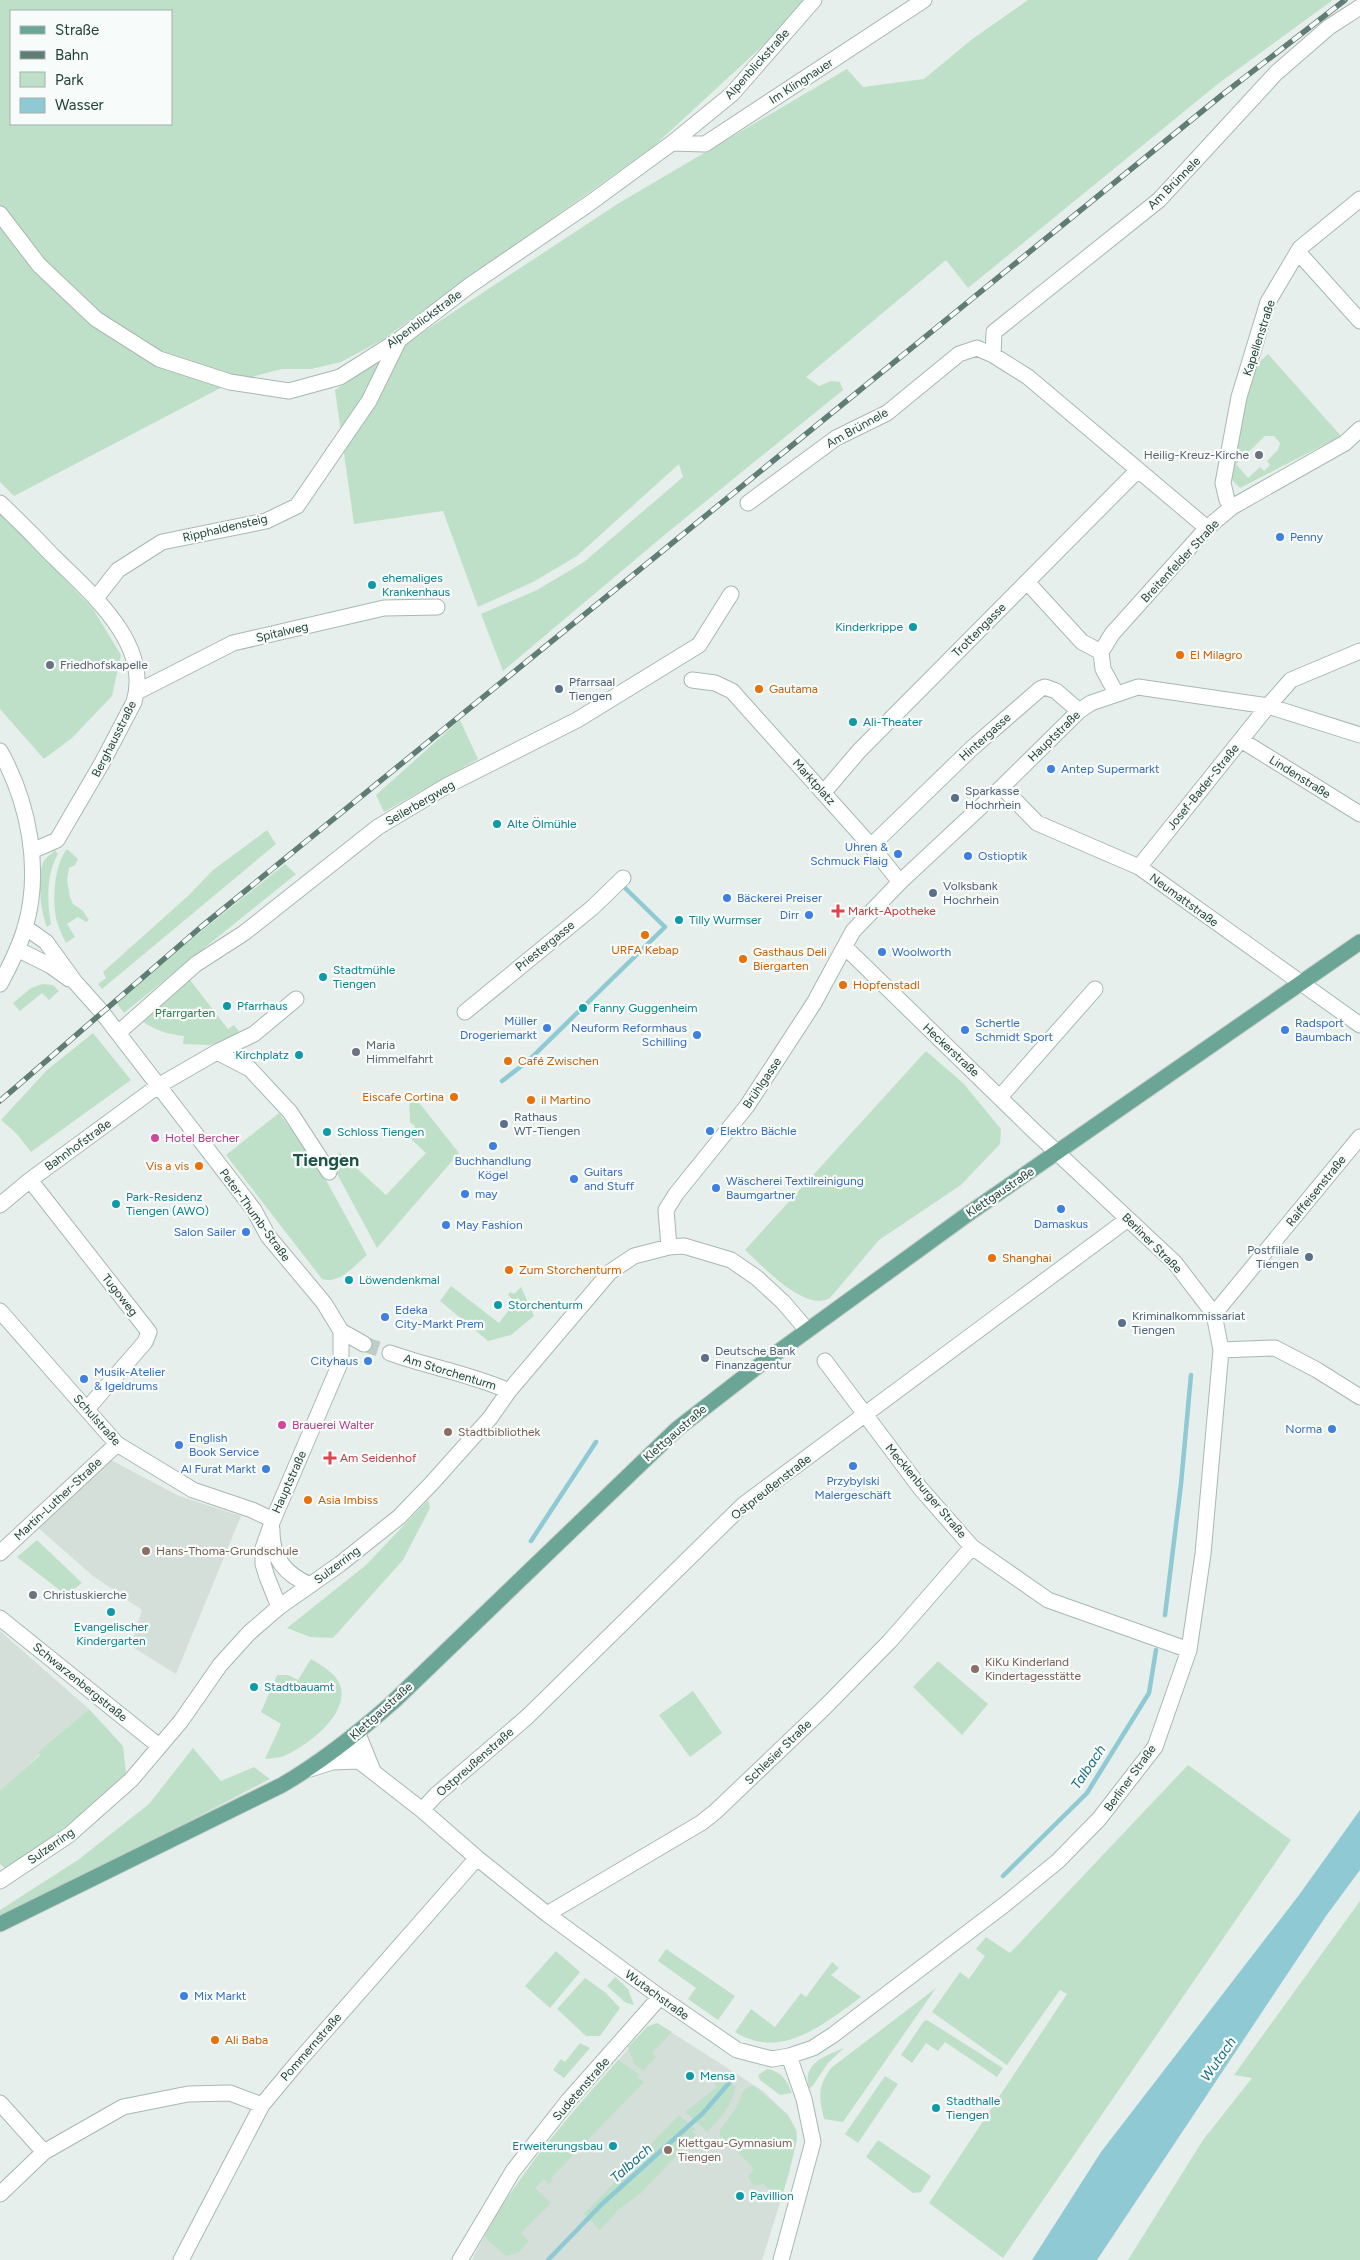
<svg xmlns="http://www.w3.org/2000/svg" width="1360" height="2260" viewBox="0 0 1360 2260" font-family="Figtree,sans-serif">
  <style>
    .built { fill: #d4dfda }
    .green { fill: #bfe0c8; fill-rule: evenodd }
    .water { fill: #8ec9d4 }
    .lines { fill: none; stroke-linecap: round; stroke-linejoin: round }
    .stream { stroke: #8ec9d4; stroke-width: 4.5 }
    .minor-tunnel { stroke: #bfccc8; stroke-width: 15; stroke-dasharray: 15 8; stroke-linecap: butt }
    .minor-casing { stroke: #a8b8b2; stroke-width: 17 }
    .major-casing { stroke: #c2cac8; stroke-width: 17 }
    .minor { stroke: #fff; stroke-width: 15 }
    .major { stroke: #6aa596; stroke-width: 15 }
    .rail-casing { stroke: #5f7d75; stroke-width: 5.5 }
    .rail { stroke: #f7fbf9; stroke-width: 4; stroke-dasharray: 11; stroke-linecap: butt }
    .worship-dot { fill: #6b7280; stroke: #f7fbf9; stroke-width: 2 }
    .shop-dot { fill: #3f7fe0; stroke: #f7fbf9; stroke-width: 2 }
    .culture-dot { fill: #0f9aa8; stroke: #f7fbf9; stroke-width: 2 }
    .food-dot { fill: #e8710a; stroke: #f7fbf9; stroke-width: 2 }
    .service-dot { fill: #5c6f8a; stroke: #f7fbf9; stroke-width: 2 }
    .health-dot { fill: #e0444e; stroke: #f7fbf9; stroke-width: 2 }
    .hotel-dot { fill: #d1479c; stroke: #f7fbf9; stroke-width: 2 }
    .education-dot { fill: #8d6e63; stroke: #f7fbf9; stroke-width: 2 }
    .labels { text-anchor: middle; stroke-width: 4.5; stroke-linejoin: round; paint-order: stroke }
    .street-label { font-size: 12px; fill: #24423a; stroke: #f7fbf9 }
    .worship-label { font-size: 12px; fill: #5b616d; stroke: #f7fbf9; text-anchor: start }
    .shop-label { font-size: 12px; fill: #366cbe; stroke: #f7fbf9; text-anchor: start }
    .culture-label { font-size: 12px; fill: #0d838f; stroke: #f7fbf9; text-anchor: start }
    .food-label { font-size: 12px; fill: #c56008; stroke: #f7fbf9; text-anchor: start }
    .service-label { font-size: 12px; fill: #4e5e75; stroke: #f7fbf9; text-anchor: start }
    .health-label { font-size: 12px; fill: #be3a42; stroke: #f7fbf9; text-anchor: start }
    .park-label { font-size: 12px; fill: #2d7a4b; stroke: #f7fbf9 }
    .hotel-label { font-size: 12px; fill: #b23c85; stroke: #f7fbf9; text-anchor: start }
    .education-label { font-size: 12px; fill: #785e54; stroke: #f7fbf9; text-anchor: start }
    .water-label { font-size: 14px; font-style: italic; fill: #1c6f80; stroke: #f7fbf9 }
    .district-label { font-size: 18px; font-weight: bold; fill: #1f5548; stroke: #f7fbf9 }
  </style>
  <rect width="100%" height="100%" fill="#e6efeb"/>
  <path class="built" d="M111,1460L179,1496L241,1516L176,1674L131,1646L142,1610L93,1576L36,1526Z
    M0,1631L89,1709L38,1752L40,1754L0,1792Z
    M657,2023L763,2091L788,2115L796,2130L797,2139L789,2174L762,2260H472L496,2214L534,2160L638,2037L647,2027Z"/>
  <path class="green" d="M0,0H806L785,25L654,146L382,340L341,362L311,369H282L232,382L14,496L0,482ZM11,11H171V124H11Z
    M1028,0H1333L1219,83L968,288L946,260L806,377L819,386L831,381L840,382L843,390L668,532L503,671L481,614L537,590L584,562L683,477L679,464L577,556L533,582L478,607L443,511L354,524L335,390L619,203L847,69L863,87L924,79L971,40Z
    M1268,354L1341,436L1240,488L1228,476L1252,369ZM1265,436H1274L1280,443L1278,450L1267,461L1270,465L1264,471L1260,467L1248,478L1236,464Z
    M0,512L93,609L121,655L112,696L72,738L44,759L0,709Z
    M460,720L478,759L384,812L376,795Z
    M267,830L276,844L102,989L98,984L106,978L103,972L189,895L213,870Z
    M67,849L78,859L75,865L69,868L67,880L70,897L73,904L82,910L89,920L86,922L78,917L67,924L75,937L66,943C63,937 60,931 58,925C51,906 54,864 67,849Z
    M55,850L58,854C46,875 47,901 51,924L47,927C41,914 36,875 44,861C46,857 52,854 55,850Z
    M285,864L296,874L124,1013L115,1001Z
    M190,980L228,1029L234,1025L241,1034L210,1045L183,1044L184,1036C166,1034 155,1030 140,1020Z
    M42,984L53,985L59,991L49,1000L42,993L20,1011L13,1003L31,988Z
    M93,1033L131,1080L31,1152L16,1133L1,1120L47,1070Z
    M926,1051L963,1083L1001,1129L1000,1144L961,1185L879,1240L830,1298C827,1299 823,1301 819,1301C794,1300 762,1266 745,1250Z
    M409,1090L459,1153L377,1248L335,1170L339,1152L386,1195L426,1153L410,1138L415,1126L410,1122Z
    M279,1113L320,1169L367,1255C355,1265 339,1285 322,1279L226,1155Z
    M451,1286L499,1323L515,1302L508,1295L510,1292L514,1294L521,1287L534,1316L511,1335L488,1341L440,1301Z
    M428,1500L430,1508L403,1560L333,1638L310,1637L287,1628L366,1565Z
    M37,1540L82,1583L66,1595L17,1557Z
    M311,1659C322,1666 338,1674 341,1688C347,1716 307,1746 284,1756C279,1758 271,1758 265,1759L281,1724L261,1712L277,1675H288L298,1680Z
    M938,1661L988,1704L962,1735L913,1687Z
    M693,1691L722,1733L690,1757L659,1715Z
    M89,1709L123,1746L126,1773L84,1813L7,1870L0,1864V1791L40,1755L38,1752Z
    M193,1748L221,1781L254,1767L270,1779L0,1920V1910L78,1860L149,1804Z
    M1188,1765L1291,1840L1003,2258L929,2203L1067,1994L1060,1990L1007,2065L932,2012L960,1972L969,1979L985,1956L976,1949L986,1937L1010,1953Z
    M1360,1901V2260H1128L1203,2140L1252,2078L1234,2075Z
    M666,1949L735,1996L718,2020L688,1999L696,1988L658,1961Z
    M556,1951L580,1972L550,2008L525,1986Z
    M832,1962L839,1968L831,1975L861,1997C824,2024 781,2061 735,2032L751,2009L775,2027L801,1993L806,1997Z
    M615,1977L628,1989L634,2005L626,2003L607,1986Z
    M585,1978L606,1993L620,2008L600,2036H586L557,2009Z
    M936,1988L843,2122L824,2119C819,2096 817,2088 831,2068Z
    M927,2020L1003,2068L997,2077L945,2042L938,2051L926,2043L912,2063L901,2055L924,2021Z
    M657,2023L672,2032L652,2053L656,2057L643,2071L634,2064L628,2047L647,2027Z
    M580,2043L590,2048L564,2078L553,2070L561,2059L565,2062Z
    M844,2048L828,2063L812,2087L809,2088C802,2063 825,2056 844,2048Z
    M618,2060L640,2075L637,2077L644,2082L551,2178L553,2180L549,2184L544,2179L535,2188L551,2203L521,2233L529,2241L519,2252L506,2256L488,2241L485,2236C520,2171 570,2115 618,2060Z
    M767,2069C782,2072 786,2079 792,2093L780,2095L760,2080L758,2075Z
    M721,2073L736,2087C731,2106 721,2118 707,2132L685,2112L717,2087L712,2081Z
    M885,2076L898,2084L858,2143L845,2134Z
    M754,2086L788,2115L796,2130L797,2139L792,2160L783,2193H775L763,2184L754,2186L748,2177L754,2169L726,2140L720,2136V2130L736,2108L743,2092L748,2087Z
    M679,2115L696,2129L692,2131L696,2135L641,2193L619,2209L600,2230L584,2214Z
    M878,2140L931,2176L921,2192L913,2193L866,2157Z"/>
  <path class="water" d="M1360,1810V1870L1326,1916L1097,2260H1032L1101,2152L1299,1895Z"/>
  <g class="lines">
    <path class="stream" d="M502,1081L528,1061L665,927L624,887
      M531,1541L596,1442
      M1165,1615L1181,1484L1191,1375
      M1003,1876L1087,1793L1149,1693L1156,1650
      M548,2260L602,2204L703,2113L729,2083"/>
    <path class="minor-tunnel" d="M364,1344L390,1353"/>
    <defs>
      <path id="minor" d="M672,143L705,144L924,0
        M0,214L39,265L96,319L159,359L230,382L289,391L340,377L400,339L469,286L590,203L672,143L732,94L814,0
        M1298,252L1360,321
        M993,355L994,332L1159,200L1276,73L1329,27L1360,7
        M0,503C18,520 35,537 52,555C88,591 152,643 134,702L102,763L57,840L32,851
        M748,503L836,438L887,413L959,354L977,348L993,355L1028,377L1207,528
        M1232,507L1227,500L1223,483L1239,397L1268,302L1300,248L1360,199
        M1028,583L1082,642L1101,652
        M96,598L118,570L162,542L266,521L297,506L369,401L399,340
        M692,680L715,683L732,691L871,846L900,882
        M137,692L233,643L384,608L437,607
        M1116,693L1103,669L1101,652L1112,634L1207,528L1232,507L1345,443L1360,429
        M1241,740L1360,814
        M0,751C29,803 42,870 25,928C19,948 10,966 0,984
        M1002,787L1037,823L1139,867L1360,1025
        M824,792L859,751L1137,471
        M871,846L971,749L1040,689L1045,687L1056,691L1079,711
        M1139,867L1268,706L1291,680L1360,651
        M25,927L46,942L75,982L101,1011L254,1210L268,1236L324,1303L341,1331V1361L273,1520L263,1548V1564L267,1577L279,1607
        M17,949L51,966L69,979
        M465,1012L592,908L623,878
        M118,1033L196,964L244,933L378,827L448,785L577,720L699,645L731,594
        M217,1052L250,1069L290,1112L329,1172
        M1000,1097L1095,989
        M30,1180L149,1332L145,1342L87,1409
        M0,1205L30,1180L158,1086L217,1052L254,1034L296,999
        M669,1247L666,1210L676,1194L747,1106L814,1003L853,931L900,882L1002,787L1079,711L1091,703L1138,687L1268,706L1360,735
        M0,1311L117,1444L193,1490L252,1510L273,1520
        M1214,1314L1360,1137
        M341,1331L364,1344
        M1221,1350L1275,1348L1317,1370L1360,1397
        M390,1353C429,1367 471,1374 509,1391
        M825,1361L921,1489L972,1547L1048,1600L1189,1650
        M272,1529C271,1557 285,1575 311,1585
        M0,1553L117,1444
        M0,1618L159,1746
        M358,1734L373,1771
        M344,1745L359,1761L422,1810L477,1858L547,1914L660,1997L737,2050L772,2059L789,2056L813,2048L833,2035L1004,1905L1058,1861L1099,1819L1155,1747L1189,1650L1203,1554L1221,1350L1214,1314L1175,1263L1033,1130L845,947
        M310,1769L332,1762L359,1761
        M422,1810L436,1795L527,1717L743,1505L1128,1219
        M0,1881L69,1835L131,1780L181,1721L220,1665L249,1633L279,1607L340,1564L399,1517L431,1484L490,1418L509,1391L610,1272L634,1256L669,1247L684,1246L731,1260L757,1278L783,1302L807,1330
        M547,1914L701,1823L715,1812L824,1708L890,1641L972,1547
        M0,2103L44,2152
        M0,2194L44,2152L123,2107L188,2094L230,2093L262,2105
        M181,2260L262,2105L297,2063L477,1858
        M460,2260L513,2171L568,2101L660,1997
        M781,2260L813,2142L804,2099L789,2056"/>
      <path id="major" d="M0,1924L282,1785C323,1761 358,1733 393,1702L677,1429L753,1370L968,1214L1360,942"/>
    </defs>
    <use href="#minor" class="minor-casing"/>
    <use href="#major" class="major-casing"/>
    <use href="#minor" class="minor"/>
    <use href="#major" class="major"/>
    <defs>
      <path id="rail" d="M0,1101L201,927L1222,95L1345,0"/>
    </defs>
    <use href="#rail" class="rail-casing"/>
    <use href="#rail" class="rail"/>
  </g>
  <g class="worship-dot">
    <circle cx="1259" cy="455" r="5"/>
    <circle cx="50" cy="665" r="5"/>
    <circle cx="356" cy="1052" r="5"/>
    <circle cx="33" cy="1595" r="5"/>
  </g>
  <g class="shop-dot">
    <circle cx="1280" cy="537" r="5"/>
    <circle cx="1051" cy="769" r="5"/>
    <circle cx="898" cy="854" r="5"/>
    <circle cx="968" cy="856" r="5"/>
    <circle cx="727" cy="898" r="5"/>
    <circle cx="809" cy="915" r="5"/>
    <circle cx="882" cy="952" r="5"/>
    <circle cx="547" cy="1028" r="5"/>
    <circle cx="965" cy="1030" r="5"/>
    <circle cx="1285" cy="1030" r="5"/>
    <circle cx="697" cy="1035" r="5"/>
    <circle cx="710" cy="1131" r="5"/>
    <circle cx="493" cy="1146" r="5"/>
    <circle cx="574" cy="1179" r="5"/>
    <circle cx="716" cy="1188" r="5"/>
    <circle cx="465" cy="1194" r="5"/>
    <circle cx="1061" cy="1209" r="5"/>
    <circle cx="446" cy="1225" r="5"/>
    <circle cx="246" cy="1232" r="5"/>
    <circle cx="385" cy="1317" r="5"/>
    <circle cx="368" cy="1361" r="5"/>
    <circle cx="84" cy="1379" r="5"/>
    <circle cx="1332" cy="1429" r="5"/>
    <circle cx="179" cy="1445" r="5"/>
    <circle cx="853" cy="1466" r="5"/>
    <circle cx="266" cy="1469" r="5"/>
    <circle cx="184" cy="1996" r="5"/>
  </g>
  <g class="culture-dot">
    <circle cx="372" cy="585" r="5"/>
    <circle cx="913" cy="627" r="5"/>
    <circle cx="853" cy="722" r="5"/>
    <circle cx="497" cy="824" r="5"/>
    <circle cx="679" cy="920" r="5"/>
    <circle cx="323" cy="977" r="5"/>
    <circle cx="227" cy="1006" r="5"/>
    <circle cx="583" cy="1008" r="5"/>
    <circle cx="299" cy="1055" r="5"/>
    <circle cx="327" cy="1132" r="5"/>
    <circle cx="116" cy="1204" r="5"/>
    <circle cx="349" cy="1280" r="5"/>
    <circle cx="498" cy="1305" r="5"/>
    <circle cx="111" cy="1612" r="5"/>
    <circle cx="254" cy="1687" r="5"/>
    <circle cx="690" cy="2076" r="5"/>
    <circle cx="936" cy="2108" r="5"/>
    <circle cx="613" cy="2146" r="5"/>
    <circle cx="740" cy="2196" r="5"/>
  </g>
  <g class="food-dot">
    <circle cx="1180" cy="655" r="5"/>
    <circle cx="759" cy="689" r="5"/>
    <circle cx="645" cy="935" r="5"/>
    <circle cx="743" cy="959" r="5"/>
    <circle cx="843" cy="985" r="5"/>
    <circle cx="508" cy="1061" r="5"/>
    <circle cx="454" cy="1097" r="5"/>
    <circle cx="531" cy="1100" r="5"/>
    <circle cx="199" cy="1166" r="5"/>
    <circle cx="992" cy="1258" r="5"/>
    <circle cx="509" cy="1270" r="5"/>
    <circle cx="308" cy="1500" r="5"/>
    <circle cx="215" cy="2040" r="5"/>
  </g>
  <g class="service-dot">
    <circle cx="559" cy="689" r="5"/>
    <circle cx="955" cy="798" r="5"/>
    <circle cx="933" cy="893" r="5"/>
    <circle cx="504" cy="1124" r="5"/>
    <circle cx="1309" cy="1257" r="5"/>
    <circle cx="1122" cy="1323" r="5"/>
    <circle cx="705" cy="1358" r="5"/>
  </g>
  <g class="health-dot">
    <path d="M835.5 903.5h5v5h5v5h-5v5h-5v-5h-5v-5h5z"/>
    <path d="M327.5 1450.5h5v5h5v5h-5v5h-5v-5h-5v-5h5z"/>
  </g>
  <g class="hotel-dot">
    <circle cx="155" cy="1138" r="5"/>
    <circle cx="282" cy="1425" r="5"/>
  </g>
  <g class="education-dot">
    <circle cx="448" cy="1432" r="5"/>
    <circle cx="146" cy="1551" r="5"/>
    <circle cx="975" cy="1669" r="5"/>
    <circle cx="668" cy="2150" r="5"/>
  </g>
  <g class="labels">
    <g class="street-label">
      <text transform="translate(757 64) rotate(-48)" y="4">Alpenblickstraße</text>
      <text transform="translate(801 81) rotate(-33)" y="4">Im Klingnauer</text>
      <text transform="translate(1174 183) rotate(-45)" y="4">Am Brünnele</text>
      <text transform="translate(424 319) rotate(-36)" y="4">Alpenblickstraße</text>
      <text transform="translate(1259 338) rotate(-72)" y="4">Kapellenstraße</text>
      <text transform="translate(857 428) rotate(-29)" y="4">Am Brünnele</text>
      <text transform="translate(225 528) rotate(-13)" y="4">Ripphaldensteig</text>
      <text transform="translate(1180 561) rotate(-47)" y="4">Breitenfelder Straße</text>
      <text transform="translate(979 630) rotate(-45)" y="4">Trottengasse</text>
      <text transform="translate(282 632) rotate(-13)" y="4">Spitalweg</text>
      <text transform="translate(1054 736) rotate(-44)" y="4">Hauptstraße</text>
      <text transform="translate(985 737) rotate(-42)" y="4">Hintergasse</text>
      <text transform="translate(114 739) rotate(-63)" y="4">Berghausstraße</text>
      <text transform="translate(1300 777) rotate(32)" y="4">Lindenstraße</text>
      <text transform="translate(814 782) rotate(48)" y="4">Marktplatz</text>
      <text transform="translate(1203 787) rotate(-51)" y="4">Josef-Bader-Straße</text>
      <text transform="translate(420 803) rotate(-30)" y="4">Seilerbergweg</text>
      <text transform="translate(1184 900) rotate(36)" y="4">Neumattstraße</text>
      <text transform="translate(545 946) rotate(-39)" y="4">Priestergasse</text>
      <text transform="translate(951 1050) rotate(43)" y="4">Heckerstraße</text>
      <text transform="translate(762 1083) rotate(-56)" y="4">Brühlgasse</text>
      <text transform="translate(78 1145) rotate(-36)" y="4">Bahnhofstraße</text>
      <text transform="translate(1316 1191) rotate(-51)" y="4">Raiffeisenstraße</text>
      <text transform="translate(1000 1192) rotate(-34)" y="4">Klettgaustraße</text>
      <text transform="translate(255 1215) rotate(54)" y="4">Peter-Thumb-Straße</text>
      <text transform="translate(1152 1243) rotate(45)" y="4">Berliner Straße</text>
      <text transform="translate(120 1295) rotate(52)" y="4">Tugoweg</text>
      <text transform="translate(450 1372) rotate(17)" y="4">Am Storchenturm</text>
      <text transform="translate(97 1420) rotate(48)" y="4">Schulstraße</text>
      <text transform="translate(675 1433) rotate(-41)" y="4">Klettgaustraße</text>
      <text transform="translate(289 1482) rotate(-66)" y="4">Hauptstraße</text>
      <text transform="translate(771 1487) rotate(-38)" y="4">Ostpreußenstraße</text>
      <text transform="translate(926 1491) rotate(50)" y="4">Mecklenburger Straße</text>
      <text transform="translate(58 1499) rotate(-43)" y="4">Martin-Luther-Straße</text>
      <text transform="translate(337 1565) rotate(-37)" y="4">Sulzerring</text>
      <text transform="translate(80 1682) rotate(39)" y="4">Schwarzenbergstraße</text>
      <text transform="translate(381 1711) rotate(-42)" y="4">Klettgaustraße</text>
      <text transform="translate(778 1752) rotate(-44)" y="4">Schlesier Straße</text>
      <text transform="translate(475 1762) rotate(-41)" y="4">Ostpreußenstraße</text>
      <text transform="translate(1130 1778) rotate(-54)" y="4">Berliner Straße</text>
      <text transform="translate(51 1846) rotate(-35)" y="4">Sulzerring</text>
      <text transform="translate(657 1995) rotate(36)" y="4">Wutachstraße</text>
      <text transform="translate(311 2047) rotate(-49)" y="4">Pommernstraße</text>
      <text transform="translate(581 2089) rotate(-49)" y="4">Sudetenstraße</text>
    </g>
    <g class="worship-label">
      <text x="1249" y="459" text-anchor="end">Heilig-Kreuz-Kirche</text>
      <text x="60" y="669">Friedhofskapelle</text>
      <text x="366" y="1049">Maria<tspan x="366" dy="14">Himmelfahrt</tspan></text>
      <text x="43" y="1599">Christuskierche</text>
    </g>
    <g class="shop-label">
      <text x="1290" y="541">Penny</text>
      <text x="1061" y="773">Antep Supermarkt</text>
      <text x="888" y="851" text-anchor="end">Uhren &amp;<tspan x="888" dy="14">Schmuck Flaig</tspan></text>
      <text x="978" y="860">Ostioptik</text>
      <text x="737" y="902">Bäckerei Preiser</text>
      <text x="799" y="919" text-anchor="end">Dirr</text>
      <text x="892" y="956">Woolworth</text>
      <text x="537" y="1025" text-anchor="end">Müller<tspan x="537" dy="14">Drogeriemarkt</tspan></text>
      <text x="975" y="1027">Schertle<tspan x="975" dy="14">Schmidt Sport</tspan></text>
      <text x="1295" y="1027">Radsport<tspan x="1295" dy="14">Baumbach</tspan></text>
      <text x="687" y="1032" text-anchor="end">Neuform Reformhaus<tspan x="687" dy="14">Schilling</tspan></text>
      <text x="720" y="1135">Elektro Bächle</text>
      <text x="493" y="1165" text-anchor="middle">Buchhandlung<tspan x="493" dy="14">Kögel</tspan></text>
      <text x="584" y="1176">Guitars<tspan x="584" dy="14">and Stuff</tspan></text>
      <text x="726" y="1185">Wäscherei Textilreinigung<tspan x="726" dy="14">Baumgartner</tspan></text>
      <text x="475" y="1198">may</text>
      <text x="1061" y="1228" text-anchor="middle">Damaskus</text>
      <text x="456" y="1229">May Fashion</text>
      <text x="236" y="1236" text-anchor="end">Salon Sailer</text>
      <text x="395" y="1314">Edeka<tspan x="395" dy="14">City-Markt Prem</tspan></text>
      <text x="358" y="1365" text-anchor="end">Cityhaus</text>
      <text x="94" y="1376">Musik-Atelier<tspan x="94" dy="14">&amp; Igeldrums</tspan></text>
      <text x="1322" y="1433" text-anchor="end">Norma</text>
      <text x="189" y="1442">English<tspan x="189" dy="14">Book Service</tspan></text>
      <text x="256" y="1473" text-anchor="end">Al Furat Markt</text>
      <text x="853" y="1485" text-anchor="middle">Przybylski<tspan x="853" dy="14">Malergeschäft</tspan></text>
      <text x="194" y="2000">Mix Markt</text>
    </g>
    <g class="culture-label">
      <text x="382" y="582">ehemaliges<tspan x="382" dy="14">Krankenhaus</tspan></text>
      <text x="903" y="631" text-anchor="end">Kinderkrippe</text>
      <text x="863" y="726">Ali-Theater</text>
      <text x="507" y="828">Alte Ölmühle</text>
      <text x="689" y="924">Tilly Wurmser</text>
      <text x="333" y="974">Stadtmühle<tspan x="333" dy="14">Tiengen</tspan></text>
      <text x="237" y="1010">Pfarrhaus</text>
      <text x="593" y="1012">Fanny Guggenheim</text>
      <text x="289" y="1059" text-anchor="end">Kirchplatz</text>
      <text x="337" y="1136">Schloss Tiengen</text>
      <text x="126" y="1201">Park-Residenz<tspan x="126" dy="14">Tiengen (AWO)</tspan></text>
      <text x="359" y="1284">Löwendenkmal</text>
      <text x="508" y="1309">Storchenturm</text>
      <text x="111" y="1631" text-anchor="middle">Evangelischer<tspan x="111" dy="14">Kindergarten</tspan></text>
      <text x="264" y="1691">Stadtbauamt</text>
      <text x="700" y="2080">Mensa</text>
      <text x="946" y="2105">Stadthalle<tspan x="946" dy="14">Tiengen</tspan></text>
      <text x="603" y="2150" text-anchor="end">Erweiterungsbau</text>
      <text x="750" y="2200">Pavillion</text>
    </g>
    <g class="food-label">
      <text x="1190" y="659">El Milagro</text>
      <text x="769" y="693">Gautama</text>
      <text x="645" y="954" text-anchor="middle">URFA Kebap</text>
      <text x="753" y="956">Gasthaus Deli<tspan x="753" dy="14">Biergarten</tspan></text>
      <text x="853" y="989">Hopfenstadl</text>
      <text x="518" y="1065">Café Zwischen</text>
      <text x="444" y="1101" text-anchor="end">Eiscafe Cortina</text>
      <text x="541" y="1104">il Martino</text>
      <text x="189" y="1170" text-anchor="end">Vis a vis</text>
      <text x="1002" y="1262">Shanghai</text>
      <text x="519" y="1274">Zum Storchenturm</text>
      <text x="318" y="1504">Asia Imbiss</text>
      <text x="225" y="2044">Ali Baba</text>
    </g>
    <g class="service-label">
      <text x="569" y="686">Pfarrsaal<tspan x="569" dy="14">Tiengen</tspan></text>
      <text x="965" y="795">Sparkasse<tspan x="965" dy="14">Hochrhein</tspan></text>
      <text x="943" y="890">Volksbank<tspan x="943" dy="14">Hochrhein</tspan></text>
      <text x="514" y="1121">Rathaus<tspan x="514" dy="14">WT-Tiengen</tspan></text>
      <text x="1299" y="1254" text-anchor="end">Postfiliale<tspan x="1299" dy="14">Tiengen</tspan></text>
      <text x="1132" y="1320">Kriminalkommissariat<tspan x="1132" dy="14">Tiengen</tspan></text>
      <text x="715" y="1355">Deutsche Bank<tspan x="715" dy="14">Finanzagentur</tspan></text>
    </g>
    <g class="health-label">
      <text x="848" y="915">Markt-Apotheke</text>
      <text x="340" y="1462">Am Seidenhof</text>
    </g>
    <g class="park-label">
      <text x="185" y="1017">Pfarrgarten</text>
    </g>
    <g class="hotel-label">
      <text x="165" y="1142">Hotel Bercher</text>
      <text x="292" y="1429">Brauerei Walter</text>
    </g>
    <g class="education-label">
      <text x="458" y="1436">Stadtbibliothek</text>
      <text x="156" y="1555">Hans-Thoma-Grundschule</text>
      <text x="985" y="1666">KiKu Kinderland<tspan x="985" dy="14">Kindertagesstätte</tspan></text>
      <text x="678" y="2147">Klettgau-Gymnasium<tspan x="678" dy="14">Tiengen</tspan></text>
    </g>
    <g class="water-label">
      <text transform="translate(1088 1767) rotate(-56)" y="5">Talbach</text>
      <text transform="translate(1218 2059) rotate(-55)" y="5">Wutach</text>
      <text transform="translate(631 2163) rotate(-42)" y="5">Talbach</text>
    </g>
    <g class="district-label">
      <text x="326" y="1166">Tiengen</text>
    </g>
  </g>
  <rect x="10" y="10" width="162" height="115" fill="#f7fbf9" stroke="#a3b1ad"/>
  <rect x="20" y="26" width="25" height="8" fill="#6aa596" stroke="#a3b1ad"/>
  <text x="55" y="35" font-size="15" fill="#24423a">Straße</text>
  <rect x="20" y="51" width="25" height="8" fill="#5f7d75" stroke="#a3b1ad"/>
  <text x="55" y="60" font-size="15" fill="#24423a">Bahn</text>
  <rect x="20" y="72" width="25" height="15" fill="#bfe0c8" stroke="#a3b1ad"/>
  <text x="55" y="85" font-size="15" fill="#24423a">Park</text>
  <rect x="20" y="98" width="25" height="15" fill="#8ec9d4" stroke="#a3b1ad"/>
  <text x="55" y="110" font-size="15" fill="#24423a">Wasser</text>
</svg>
